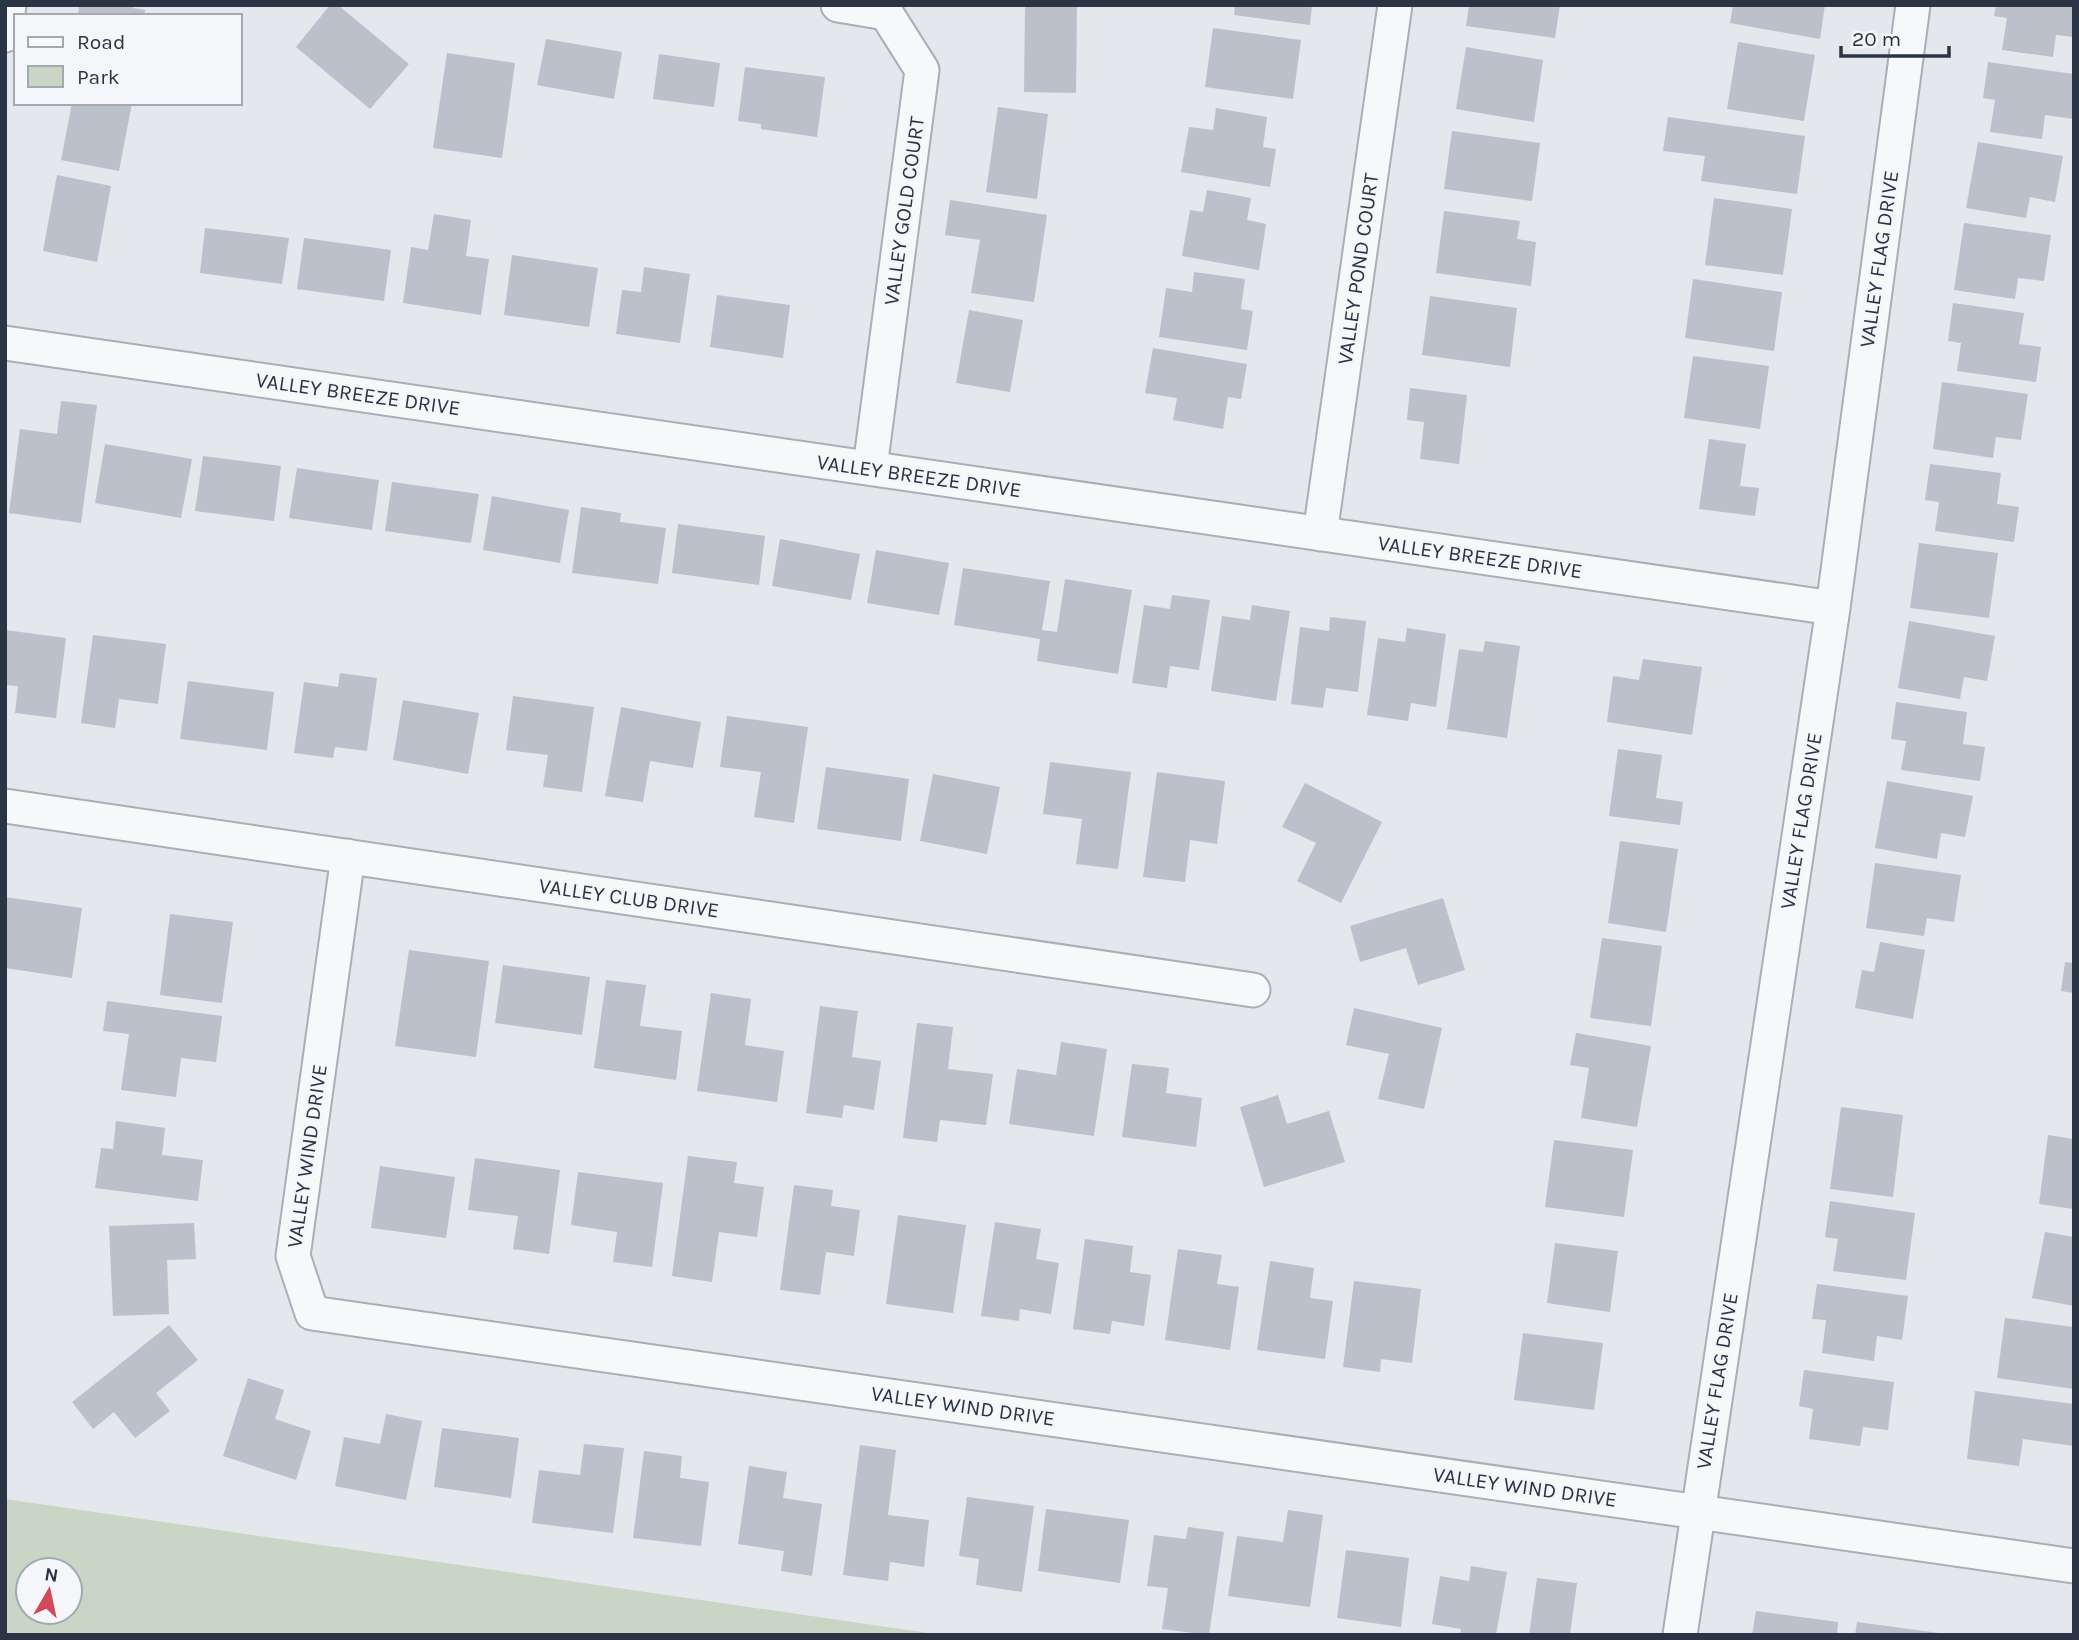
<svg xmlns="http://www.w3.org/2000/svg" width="2079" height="1640" viewBox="0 0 2079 1640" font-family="Karla,sans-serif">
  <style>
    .green { fill: #c9d6c5; fill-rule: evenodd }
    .building { fill: #bbc0ca }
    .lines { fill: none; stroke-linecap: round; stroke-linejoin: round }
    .minor-casing { stroke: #a9aeb7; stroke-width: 37 }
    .minor { stroke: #f7f8fa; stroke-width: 33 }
    .labels { text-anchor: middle; stroke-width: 5; stroke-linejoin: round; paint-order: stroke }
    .street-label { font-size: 21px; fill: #2b3445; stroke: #f4f6f9 }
  </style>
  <rect width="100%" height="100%" fill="#e4e7ec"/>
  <path class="green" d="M5,1499L942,1635H5ZM28,1570H70V1612H28Z"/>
  <path class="building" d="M79,5H133V8L145,10L144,16H78Z
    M330,5H338L409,64L370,109L296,47Z
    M1235,5H1312L1310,25L1234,15Z
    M1469,5H1560L1555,38L1466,26Z
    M1733,5H1825L1820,39L1730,23Z
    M1996,5H2074V37L2056,35L2053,57L2002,50L2007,18L1994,16Z
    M1025,7H1077L1076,93L1024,92Z
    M1213,28L1301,40L1293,99L1205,87Z
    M546,39L622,52L614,99L537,85Z
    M1738,42L1815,55L1804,121L1727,109Z
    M1466,47L1543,60L1534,122L1456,109Z
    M447,53L515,63L502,158L433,148Z
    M659,54L720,63L714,107L653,99Z
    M1988,62L2074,74V119L2045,115L2042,139L1990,132L1995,100L1983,98Z
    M745,67L825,77L817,137L761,129V124L738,121Z
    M72,103H132L119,171L61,160Z
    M998,107L1048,114L1037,199L986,192Z
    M1216,108L1267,117L1263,147L1276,149L1270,187L1181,172L1189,127L1213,130Z
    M1668,117L1805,136L1797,194L1701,181L1705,156L1663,151Z
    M1452,131L1540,143L1532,201L1444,189Z
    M1978,142L2063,156L2055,202L2030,197L2026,218L1966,208Z
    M57,175L111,186L97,262L43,251Z
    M1207,190L1251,198L1247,220L1266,224L1259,270L1182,256L1190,210L1203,212Z
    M1714,198L1792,209L1783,275L1705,265Z
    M950,200L1047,215L1034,302L971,293L980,240L945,235Z
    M1444,211L1520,221L1517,239L1536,242L1531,286L1436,273Z
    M434,214L471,220L466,256L489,259L481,315L403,303L411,247L428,250Z
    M1964,223L2051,235L2044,281L2018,278L2015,299L1954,290Z
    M205,228L289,238L282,284L200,273Z
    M304,238L391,250L384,301L297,289Z
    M512,255L598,268L589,327L504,315Z
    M644,267L690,274L680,343L616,334L622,290L641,292Z
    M1194,272L1245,279L1241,309L1253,311L1247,350L1159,337L1166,288L1192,292Z
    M1693,279L1782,292L1774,351L1685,338Z
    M717,295L790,305L783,358L710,347Z
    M1430,296L1517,308L1510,367L1422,355Z
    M1953,303L2024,313L2019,344L2041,347L2036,382L1957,371L1961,343L1948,341Z
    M969,310L1023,320L1010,392L956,383Z
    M1153,348L1247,364L1241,399L1228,397L1223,429L1173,420L1177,398L1145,393Z
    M1693,356L1769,366L1760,429L1684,418Z
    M1942,382L2028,394L2021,440L1996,437L1993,458L1933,449Z
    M1410,388L1467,395L1459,464L1420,459L1424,422L1407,420Z
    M61,401L97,405L81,523L9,513L20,429L57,434Z
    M1709,439L1746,444L1740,486L1759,488L1755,516L1699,509Z
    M105,444L192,459L181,518L95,503Z
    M203,456L281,466L274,521L195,511Z
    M1930,464L2001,473L1997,504L2019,507L2014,542L1935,531L1939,502L1925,500Z
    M297,468L379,480L372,530L289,518Z
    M392,482L479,494L471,543L385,531Z
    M492,496L569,510L560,563L483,550Z
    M581,507L621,513L620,522L666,528L658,584L572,573Z
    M678,524L765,536L759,585L672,573Z
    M780,539L860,554L851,600L772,586Z
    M1919,543L1998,553L1989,618L1910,608Z
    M876,550L949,563L939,615L867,603Z
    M963,568L1050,581L1042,630L1057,632L1065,579L1132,590L1118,674L1037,661L1040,639L954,625Z
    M1172,595L1210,600L1199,670L1170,666L1167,688L1132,683L1144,605L1170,609Z
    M1252,605L1290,611L1276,701L1211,691L1222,616L1250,620Z
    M1330,617L1366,621L1358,692L1326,688L1323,708L1291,704L1300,627L1329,631Z
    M1909,621L1995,636L1987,681L1964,677L1960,699L1898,688Z
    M1407,628L1446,634L1436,707L1411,703L1408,721L1367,715L1378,638L1405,642Z
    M5,630L66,638L56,718L15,713L18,686L5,685Z
    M93,635L166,644L158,704L119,699L115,728L81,723Z
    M1485,641L1520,646L1507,738L1447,729L1459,649L1483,652Z
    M1643,659L1702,667L1692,735L1607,722L1613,676L1639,680Z
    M340,673L377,678L367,751L335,747L333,758L294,753L304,682L338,687Z
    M188,681L274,692L267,750L180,739Z
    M513,696L594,707L582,792L543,787L548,755L506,750Z
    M403,700L479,713L468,774L393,760Z
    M1896,702L1967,712L1963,744L1985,747L1980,781L1901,770L1906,741L1891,739Z
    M621,707L701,722L693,768L650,761L643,802L605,796Z
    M727,716L808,727L794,823L754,817L761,772L720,767Z
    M1618,749L1662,755L1656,798L1683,802L1680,825L1609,816Z
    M1050,762L1131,772L1118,869L1076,864L1082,819L1043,814Z
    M826,767L909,779L901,841L817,829Z
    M1157,772L1225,781L1217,844L1190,840L1185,882L1143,877Z
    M933,774L1000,787L987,854L920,841Z
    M1887,781L1973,796L1965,837L1941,833L1937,859L1875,848Z
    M1305,783L1382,822L1341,903L1297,881L1316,843L1282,827Z
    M1620,841L1678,849L1666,932L1608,923Z
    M1875,863L1961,875L1954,922L1927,918L1924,936L1866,928Z
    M5,897L82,908L72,978L5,968Z
    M1443,898L1465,970L1418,985L1406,948L1360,962L1350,926Z
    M170,914L233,922L222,1003L160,995Z
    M1602,938L1662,946L1651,1026L1590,1018Z
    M1880,942L1925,950L1913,1019L1855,1008L1862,970L1874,972Z
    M409,950L489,961L476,1057L395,1046Z
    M2065,962L2074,963V993L2061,991Z
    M503,965L590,977L582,1035L495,1023Z
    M606,980L646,985L640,1026L682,1031L676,1080L594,1068Z
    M711,993L751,999L745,1045L784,1051L777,1102L697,1091Z
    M107,1001L222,1016L216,1062L181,1058L176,1097L121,1090L129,1034L103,1031Z
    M820,1006L858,1011L852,1057L881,1061L874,1110L844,1105L842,1118L806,1113Z
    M1354,1008L1442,1028L1424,1109L1378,1099L1389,1054L1346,1045Z
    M917,1023L953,1027L948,1069L993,1074L986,1125L940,1120L937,1142L903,1138Z
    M1576,1033L1651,1046L1637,1127L1581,1118L1589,1068L1570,1065Z
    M1061,1042L1107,1049L1094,1136L1009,1124L1017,1069L1056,1075Z
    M1132,1064L1169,1068L1166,1093L1202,1098L1196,1147L1122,1137Z
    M1278,1095L1287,1124L1329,1111L1345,1162L1264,1187L1240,1107Z
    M1841,1107L1903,1115L1893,1197L1830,1189Z
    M116,1121L165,1128L162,1155L203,1160L198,1201L95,1188L101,1148L113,1149Z
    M2048,1135L2074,1139V1209L2039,1204Z
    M1554,1140L1633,1150L1624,1217L1545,1207Z
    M688,1156L737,1162L734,1183L764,1187L757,1237L719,1232L712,1282L672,1276Z
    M475,1158L560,1170L549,1254L513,1249L518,1216L468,1210Z
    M380,1166L455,1177L446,1238L371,1228Z
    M578,1172L663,1183L652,1267L613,1262L617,1232L571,1225Z
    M794,1185L833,1190L831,1206L860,1210L854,1256L826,1252L820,1295L780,1290Z
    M1830,1201L1915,1213L1906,1280L1833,1271L1838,1239L1825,1237Z
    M898,1215L966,1225L953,1313L886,1304Z
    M995,1222L1041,1229L1036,1259L1059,1263L1051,1314L1020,1309L1019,1321L981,1316Z
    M194,1223L196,1259L167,1260L169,1314L113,1316L109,1226Z
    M2045,1232L2074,1237V1306L2032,1298Z
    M1085,1239L1133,1246L1130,1272L1151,1275L1144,1326L1112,1321L1110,1334L1073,1329Z
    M1555,1243L1618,1251L1610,1312L1547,1303Z
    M1178,1249L1222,1255L1217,1284L1239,1287L1230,1350L1165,1340Z
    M1270,1261L1314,1268L1310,1298L1333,1301L1325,1359L1257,1350Z
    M1354,1281L1421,1289L1412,1363L1381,1359L1380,1372L1343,1367Z
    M1817,1284L1908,1296L1902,1340L1877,1336L1874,1361L1822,1353L1826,1320L1812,1319Z
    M2005,1318L2074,1327V1389L1997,1378Z
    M169,1325L198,1360L156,1393L170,1411L135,1438L114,1412L93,1429L72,1402Z
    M1523,1333L1603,1343L1594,1410L1514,1400Z
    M1804,1370L1894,1382L1888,1430L1863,1427L1860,1446L1809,1439L1813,1409L1799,1406Z
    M248,1378L284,1390L275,1419L311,1431L296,1480L223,1456Z
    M1975,1391L2074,1404V1446L2023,1439L2019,1466L1967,1459Z
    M386,1414L422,1421L406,1500L335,1486L344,1437L380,1444Z
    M442,1428L519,1438L511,1498L434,1487Z
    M584,1444L624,1448L613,1533L532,1523L539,1470L580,1475Z
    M860,1445L896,1450L888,1515L929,1520L924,1567L890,1562L888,1581L843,1575Z
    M644,1451L682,1456L680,1478L709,1482L701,1546L633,1538Z
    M749,1466L787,1472L783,1498L822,1504L812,1576L781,1571L784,1551L738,1544Z
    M967,1497L1034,1506L1022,1592L976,1585L979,1559L959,1556Z
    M1046,1509L1129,1520L1120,1583L1038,1571Z
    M1288,1510L1323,1515L1310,1607L1228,1596L1237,1536L1283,1542Z
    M1188,1527L1224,1532L1209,1635L1162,1629L1168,1588L1147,1586L1154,1535L1186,1539Z
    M1346,1550L1409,1558L1401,1627L1337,1618Z
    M1471,1566L1507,1572L1496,1635H1460L1461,1629L1432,1624L1440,1576L1469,1581Z
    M1537,1578L1577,1583L1570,1635H1529Z
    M1756,1611L1838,1622L1837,1635H1752Z
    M1857,1622L1939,1633V1635H1855Z"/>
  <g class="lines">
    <defs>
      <path id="minor" d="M838,5L886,13L922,70L870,468
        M5,35L9,5
        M5,343L1833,608
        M1320,534L1395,5
        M5,806L1253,990
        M348,856L293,1256L312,1313L2074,1566
        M1680,1635L1833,608L1913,5"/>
    </defs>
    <use href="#minor" class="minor-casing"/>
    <use href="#minor" class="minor"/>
  </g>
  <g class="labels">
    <g class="street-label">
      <text transform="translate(904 211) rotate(-82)" y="7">VALLEY GOLD COURT</text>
      <text transform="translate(1879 259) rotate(-82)" y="7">VALLEY FLAG DRIVE</text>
      <text transform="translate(1358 269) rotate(-82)" y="7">VALLEY POND COURT</text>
      <text transform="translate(358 394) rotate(8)" y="7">VALLEY BREEZE DRIVE</text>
      <text transform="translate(919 476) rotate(8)" y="7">VALLEY BREEZE DRIVE</text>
      <text transform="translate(1480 557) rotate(8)" y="7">VALLEY BREEZE DRIVE</text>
      <text transform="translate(1801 821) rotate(-81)" y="7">VALLEY FLAG DRIVE</text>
      <text transform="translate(629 898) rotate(8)" y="7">VALLEY CLUB DRIVE</text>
      <text transform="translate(307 1156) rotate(-82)" y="7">VALLEY WIND DRIVE</text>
      <text transform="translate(1717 1381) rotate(-81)" y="7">VALLEY FLAG DRIVE</text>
      <text transform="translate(963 1406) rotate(8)" y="7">VALLEY WIND DRIVE</text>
      <text transform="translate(1525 1487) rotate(8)" y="7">VALLEY WIND DRIVE</text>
    </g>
  </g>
  <rect width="2079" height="1640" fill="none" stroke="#2b3445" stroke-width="14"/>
  <rect x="14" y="14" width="228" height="91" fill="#f4f6f9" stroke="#a4a8b1" stroke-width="2"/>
  <rect x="28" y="37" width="35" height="10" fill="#f7f8fa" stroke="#a4a8b1" stroke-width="2"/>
  <text x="77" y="49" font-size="21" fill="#2b3445">Road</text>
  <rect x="28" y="66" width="35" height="21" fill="#c9d6c5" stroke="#a4a8b1" stroke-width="2"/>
  <text x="77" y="84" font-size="21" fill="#2b3445">Park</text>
  <g transform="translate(49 1591) rotate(9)"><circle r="33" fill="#f4f6f9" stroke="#a4a8b1" stroke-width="2"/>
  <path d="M0-5L12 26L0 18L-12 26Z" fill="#d1495b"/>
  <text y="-10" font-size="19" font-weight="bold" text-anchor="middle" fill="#2b3445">N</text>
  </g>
  <path d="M1841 46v10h108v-10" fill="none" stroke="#2b3445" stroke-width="3.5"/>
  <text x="1852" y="46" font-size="21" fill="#2b3445" stroke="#f4f6f9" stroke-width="5" paint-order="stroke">20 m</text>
</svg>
